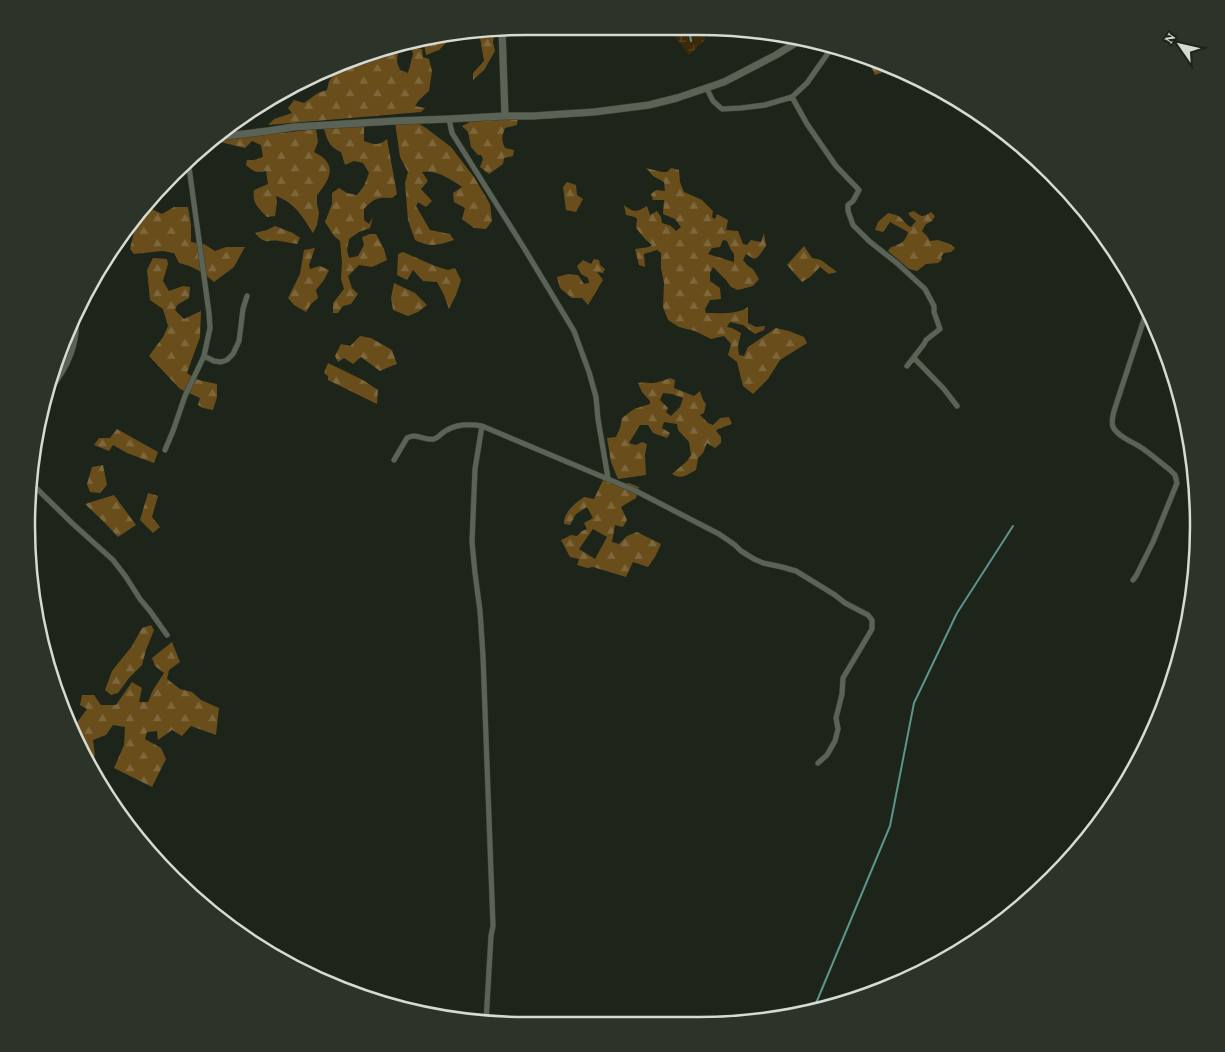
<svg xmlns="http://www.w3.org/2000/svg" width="1225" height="1052" viewBox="0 0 1225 1052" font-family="'Crimson Pro',serif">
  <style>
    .forest { fill: url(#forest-firs); fill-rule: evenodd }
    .wetland { fill: url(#wetland-marsh) }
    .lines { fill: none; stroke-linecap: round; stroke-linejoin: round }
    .stream { stroke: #5c948e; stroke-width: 2 }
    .street-casing { stroke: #393e36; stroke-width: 6 }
    .secondary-casing { stroke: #393e36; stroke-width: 8 }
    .street { stroke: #5b6356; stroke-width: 5 }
    .secondary { stroke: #5b6356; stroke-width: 7 }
    .rim { fill: none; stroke: #d6dad3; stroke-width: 2.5 }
  </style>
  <defs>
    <pattern id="forest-firs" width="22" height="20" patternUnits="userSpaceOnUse" patternTransform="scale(1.25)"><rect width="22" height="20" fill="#694e1c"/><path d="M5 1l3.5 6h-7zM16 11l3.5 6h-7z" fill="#7e673c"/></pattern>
    <pattern id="wetland-marsh" width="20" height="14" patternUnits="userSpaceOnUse" patternTransform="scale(1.25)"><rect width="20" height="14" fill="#3c2a0a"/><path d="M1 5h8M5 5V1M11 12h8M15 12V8" fill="none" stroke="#57482d"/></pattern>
  </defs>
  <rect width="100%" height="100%" fill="#1d2419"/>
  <path class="forest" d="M488,32L494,36L493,42L495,51L484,70L473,80V73L484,61L480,38Z
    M453,36L455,41L447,42L439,50L426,55L423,40Z
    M411,47L422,49L423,57L429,59L432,71L429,91L419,100L415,106L425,108L421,112L268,125L274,119L292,113L288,108L294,100L304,103L318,93L327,90L329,81L336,72L338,65L378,50H398L397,62L400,70L408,73L413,54Z
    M848,50L859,53L861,56H867L880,61L883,72L875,75L870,64L856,60Z
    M518,117L517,125L505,128C502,136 501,140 505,148L514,150L513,156L504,158L503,164L489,174L480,167L483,159L481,155H478L471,147L468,132L462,126L474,120Z
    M395,122L418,123L426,128L451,147L474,177L490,204L492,221L486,229L474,228L462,219L465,208L454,202L453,193L462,187C451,179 435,169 422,172L428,181L421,189L432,201L426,207L418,202L416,206L430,230L450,234L454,240C439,245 430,248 415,240L408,220L405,183L408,172L400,157Z
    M364,125V141C374,144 377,147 387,139L397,194L392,198C378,197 374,198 364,209V220L369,224L373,217L370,228L359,232L349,239L347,250L349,258L358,256L364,245L362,237L370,234H376L384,249L387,260L372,267L359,265L348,276L352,288L358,294L351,304L343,306L338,313H333V303L344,289L341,279L342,262L340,241L334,236L325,222L332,204V193L339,188L347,193L357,195L364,186L369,173L363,163L354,161L345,165L341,152C330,148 327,140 324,129Z
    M316,129L318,142L314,152C338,164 331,178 317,195V204L319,213L317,225L313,233C303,217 294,202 276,196L277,202L275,216L267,217C258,208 252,203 254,190L268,184L266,171C256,173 254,172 246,165L247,160H254L263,157L261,145L252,141L245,148L216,141L222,137L274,134Z
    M646,168L662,172H667L671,168L679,170L680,182L684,192L702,200L713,211L712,217L715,219L717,214L728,220L726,230L738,231L743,244L747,245L751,240L761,242L764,233L766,246L758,257L754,259L746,254L743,260L748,266L753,269L759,279L753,286L738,290L731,287L726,280L713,267L710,273V281L720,288L721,299L710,300L705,309L706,313C719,313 737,315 748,307V323L756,327L765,326L764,330L755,334L743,325L730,322L727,327L732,328L741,333L738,346L739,355L744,356L748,347L776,328L789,331L804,337L807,343L780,360L768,379L753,394L743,386L737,362L728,355L731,344L724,336L711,339L695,331L679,327L668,320L663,307L664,283L661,268V253L657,250L644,254L645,267L639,265L635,249L649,247L652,245L645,239L636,228L637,219L635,217L626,215L624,205C634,213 637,212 647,206L650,215L657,211L661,217L662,223L671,226L676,231L681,227L675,219L663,214L664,200H653L651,194L656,190L665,191L664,182L653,176ZM723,240L727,241L731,250L734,254V262L708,254L712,248L720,247Z
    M567,182L576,185L577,195L583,199L576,212L566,210L563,187Z
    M147,207L162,214L174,207H188L191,225V242L204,244L215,251L226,247H245L234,267L214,282C203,272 193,266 179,263L174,253L162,251L134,254L130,249L134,232L130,227Z
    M914,211C922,217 922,218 931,212L935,216L932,221L926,224L922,231L927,236L930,241L938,240L950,244L955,248L951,252L944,253L941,257L942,260L938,263L926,264L917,271L909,269L888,251L891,247C900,245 906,241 908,232L890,222L883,232L875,230L878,222L888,213C891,214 894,214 896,215C903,217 904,224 911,227L916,221L910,216L908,213Z
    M275,226L293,233L300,238L297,244C291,243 286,242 280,241C267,239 266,246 255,233L267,230Z
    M804,246L812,258L821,260L837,272L829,274L820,267L810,277L802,282L787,265Z
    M315,248L309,265L310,269L320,266L329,270L324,280L316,290L318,298L311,304L306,312L294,305L288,298L300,274L304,250Z
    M403,252L435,266L448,270L455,268L461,280L456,295L449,309L444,295L437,282L423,281L413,270L407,280L397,275L398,254Z
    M153,258L167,259L168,264L163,281L169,291L183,286L190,287L189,298L177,305L175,310L184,319L201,311L200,337L187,373C199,382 204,381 217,384V397L213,410L203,408L198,405L200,398L180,389L149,356L163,337L168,326L163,309L150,300L147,270Z
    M594,259L599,260L600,265L605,269L603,273L597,272L603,280L588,305L582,298H572L560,288L557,277L568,274L578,275L584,284L589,283L588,278L581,274L577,266L583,260L591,264Z
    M394,283L415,293L427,305L418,312L408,316L393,310L391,298Z
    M360,336L371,338L392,350L397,364L389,367L380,371L361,357L353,364L344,358L338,362L335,356L341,344L350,346Z
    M328,363L363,380L378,390L377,404L328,380V376L324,373Z
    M670,378L675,380L674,388L694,396L700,391L703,400L706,404L704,413L700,415L708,423L713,425L720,418L729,417L732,424L718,429L716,431L721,437V443L715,448L707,443L703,453L698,458L696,470C687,475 681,480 672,474L687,461L691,455L689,442L678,430L677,424L664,422L662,428L670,433L667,438L653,433L648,425H640L629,443L636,445L642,442L647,444L645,455L646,475L618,479L611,462L607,438L616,437L620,428L622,418L634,409L650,404V401L642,392L638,383C644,382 647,383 652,383C658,383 664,380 670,378ZM663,393L672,394L683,398L680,407L671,416L666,412L668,408L660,400Z
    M117,429L158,452L154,463L127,453L113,445L109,451L94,445L99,438H110Z
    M103,465L107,485L100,493L90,492L87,484L92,467Z
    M604,478L620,485L629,483L639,487L636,498L621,507L627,520L623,527L615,525L612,542L619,544L627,536L637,532L661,544L655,557L648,567L633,562L626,577L593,567L587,568L577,565L579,559L570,557L561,540L571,535L577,536L582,531L587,529L584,523L593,518L587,507L576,514L570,525L564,524C564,512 574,504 584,497L594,499ZM593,529L607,537L595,559L579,549Z
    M148,493L158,496L152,517L160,527L153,533L140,520Z
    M114,495L136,525L118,537L104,522L85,504Z
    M151,625L154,630L146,650L142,665L129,678L118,693L111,695L105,690L112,671L132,646L142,628Z
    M172,642L180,662L169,670L167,679L180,689L192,692L201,700L219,708L216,735L191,726L182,736L172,730L158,740L157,731L147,732L145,739L161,748L166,759L152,787L114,768L124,745L125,727L113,725L106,735L93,740L95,755L90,763L70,722L76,724L87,709L80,705L82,695H94L101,705H116L132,682L142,688L139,702H148L153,690L164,673L155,666L152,658Z"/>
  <path class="wetland" d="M674,29H704L705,40L689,55L676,38Z"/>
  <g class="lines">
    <path class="stream" d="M689,29L691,41
      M814,1008L890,826L914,703L957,613L1013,526"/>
    <defs>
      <path id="street" d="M707,89L713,101L722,109L741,108L765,105L792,97L807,83L833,46
        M792,97L807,124L836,166L859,190L853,201L848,205V211L853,225L869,241L898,264L925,289L934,306V312L940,329L926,340L924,344L907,366
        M449,119L452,133L524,248L574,331L589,372L596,397L598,419L608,478
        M204,356L214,361L221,362L227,360L233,354L239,341L243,309L247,296
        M914,358L944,389L957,406
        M49,391C68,367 79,344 76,313
        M482,426L475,469L472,542L475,573L480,611L483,656L493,926L491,936L486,1022
        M165,450L173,431L185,396L204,356L210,328L209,313L188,160
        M394,460L407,438C416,432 424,441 434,439C440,437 442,432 447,430C458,424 470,424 482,426L634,490L719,534L735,545L741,551L754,559L763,563L782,567L796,571L835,595L845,603L868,615L872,620V629L843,678L842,694L836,718L838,729L835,741L827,755L818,763
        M30,482L73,524L113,560L126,577L140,599L150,611L167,635
        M1133,580L1136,576L1153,542L1177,483L1175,475L1170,470C1161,463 1152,455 1142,448C1133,442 1118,437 1113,427C1111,421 1113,416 1114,411L1147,310"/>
      <path id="secondary" d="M502,29L505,116
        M217,137L268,131L294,127L395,121L449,119L505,116H533L594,112L649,105L677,98L724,82L776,55L802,39"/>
    </defs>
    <use href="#street" class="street-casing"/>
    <use href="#secondary" class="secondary-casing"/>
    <use href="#street" class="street"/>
    <use href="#secondary" class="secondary"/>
  </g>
  <path d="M0 0H1225V1052H0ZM526 35H699A491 491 0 0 1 1190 526V526A491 491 0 0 1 699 1017H526A491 491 0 0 1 35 526V526A491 491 0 0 1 526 35Z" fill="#2c3328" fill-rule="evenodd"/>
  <path class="rim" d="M526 35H699A491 491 0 0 1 1190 526V526A491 491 0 0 1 699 1017H526A491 491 0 0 1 35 526V526A491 491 0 0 1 526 35Z"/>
  <g transform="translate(1180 45) rotate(304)" stroke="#1d2419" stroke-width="4" paint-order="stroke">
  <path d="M0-4L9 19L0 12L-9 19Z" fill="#d6dad3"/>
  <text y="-8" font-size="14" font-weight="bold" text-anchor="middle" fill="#d6dad3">N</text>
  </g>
</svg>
